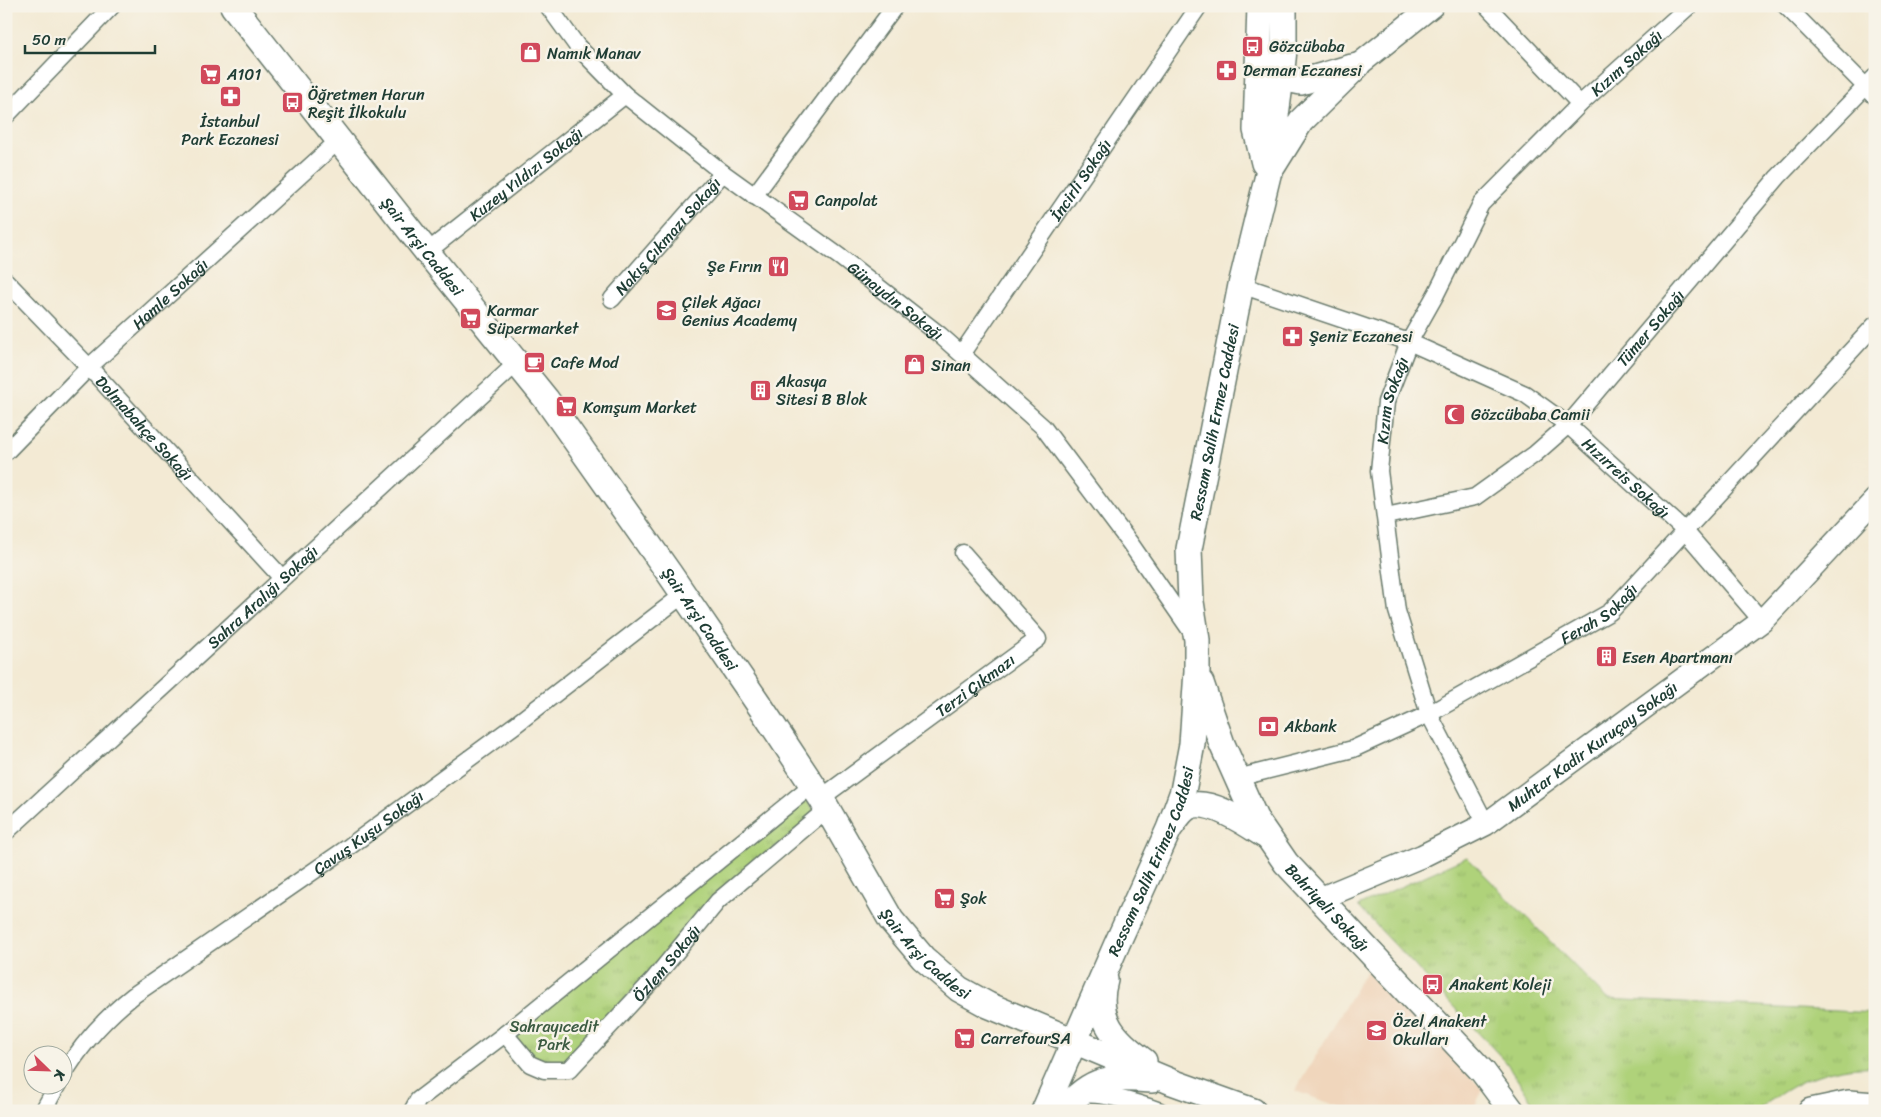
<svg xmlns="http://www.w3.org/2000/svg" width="1881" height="1117" viewBox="0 0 1881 1117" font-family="Sriracha,sans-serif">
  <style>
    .built { fill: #f0d6bc }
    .grass { fill: url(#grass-tufts); stroke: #678857 }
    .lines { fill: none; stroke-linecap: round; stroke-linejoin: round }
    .street-casing { stroke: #697a6c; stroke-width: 19 }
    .secondary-casing { stroke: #697a6c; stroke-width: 25 }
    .primary-casing { stroke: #697a6c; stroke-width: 28 }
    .street { stroke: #fff; stroke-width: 16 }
    .secondary { stroke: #fff; stroke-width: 22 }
    .primary { stroke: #fff; stroke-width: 25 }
    .labels { text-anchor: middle; stroke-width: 5; stroke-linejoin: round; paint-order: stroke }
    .poi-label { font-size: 16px; fill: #1f3d34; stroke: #f7f3e8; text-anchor: start }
    .street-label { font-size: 16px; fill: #1f3d34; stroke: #f7f3e8 }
    .park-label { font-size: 16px; fill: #3c5b42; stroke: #f7f3e8 }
  </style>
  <defs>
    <pattern id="grass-tufts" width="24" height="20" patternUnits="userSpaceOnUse" patternTransform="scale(1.25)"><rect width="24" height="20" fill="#afd27a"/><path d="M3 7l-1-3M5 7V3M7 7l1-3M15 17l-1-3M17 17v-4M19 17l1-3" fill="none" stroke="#96b56a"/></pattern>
  </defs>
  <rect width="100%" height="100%" fill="#f7f3e8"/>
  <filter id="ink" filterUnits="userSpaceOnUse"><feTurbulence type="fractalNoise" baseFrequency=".02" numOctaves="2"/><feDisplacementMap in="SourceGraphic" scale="10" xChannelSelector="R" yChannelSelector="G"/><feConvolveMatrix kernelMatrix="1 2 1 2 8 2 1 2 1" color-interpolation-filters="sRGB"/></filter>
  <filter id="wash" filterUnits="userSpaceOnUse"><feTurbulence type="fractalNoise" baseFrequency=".0096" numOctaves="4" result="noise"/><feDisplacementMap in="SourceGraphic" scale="20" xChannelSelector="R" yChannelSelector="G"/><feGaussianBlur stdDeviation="1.12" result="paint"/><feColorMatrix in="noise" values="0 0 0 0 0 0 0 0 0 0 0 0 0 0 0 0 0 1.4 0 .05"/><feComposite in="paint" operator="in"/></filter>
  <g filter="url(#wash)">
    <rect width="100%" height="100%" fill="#f3ead4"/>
    <path class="built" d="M1366,971L1483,1090L1472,1111H1352L1295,1091Z"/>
    <path class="grass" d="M804,797L817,814L716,894L567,1065H547L535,1059L510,1032Z
      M1467,857L1607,999L1875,1013V1067C1838,1065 1803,1077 1773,1099C1768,1102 1762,1106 1758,1111H1538L1506,1062L1358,906Z"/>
  </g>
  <g filter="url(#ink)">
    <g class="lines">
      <defs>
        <g id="street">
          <path id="s1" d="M548,6L577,46L625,95L723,173L840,257L940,335L1043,427L1130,543L1193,634"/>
          <path d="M1487,6L1580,104"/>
          <path d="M1786,6L1875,96"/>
          <path d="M6,116L112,6"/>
          <path d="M754,196L895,6"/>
          <path id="s2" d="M427,252L625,95"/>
          <path id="s3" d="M6,281L89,367L282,578"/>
          <path id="s4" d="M1241,285L1409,342L1525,394L1568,425L1684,530L1762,621"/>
          <path id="s5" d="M612,299L723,173"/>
          <path id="s6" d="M962,353L1199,6"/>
          <path id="s7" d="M6,452L89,367L338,141"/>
          <path id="s8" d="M1386,516L1475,497L1535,454L1568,425L1778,177L1875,77"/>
          <path id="s9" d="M1237,778L1353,749L1429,714L1610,612L1875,325"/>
          <path id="s10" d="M821,798L1038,639L963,553"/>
          <path id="s11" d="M1486,824L1429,714L1397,611L1379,471L1386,402L1409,342L1436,294L1481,204L1580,104L1689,6"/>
          <path id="s12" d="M6,832L518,362"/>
          <path id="s13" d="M505,1034L530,1064L544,1070H569L653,980L718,901L827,809"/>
          <path id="s14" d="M62,1077C81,1044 105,1018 134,995L350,846L515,725L684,594"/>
          <path d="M1078,1096C1097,1090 1141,1104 1160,1111"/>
          <path d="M43,1111L58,1084"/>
          <path d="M412,1111L418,1100L505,1034L812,785"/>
        </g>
        <g id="secondary">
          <path d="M1357,66L1432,6"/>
          <path id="s15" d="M1319,899L1422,856L1486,824L1762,621L1875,500"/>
        </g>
        <g id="primary">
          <path id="s16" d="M233,6L427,252L546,399L669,573L760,706L821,798L891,920L923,958L959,989L988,1005L1172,1082L1253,1111"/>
          <path d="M1260,6L1256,130L1264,163"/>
          <path d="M1268,67L1281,78L1301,82L1352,67"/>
          <path d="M1273,166L1301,121L1357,66"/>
          <path id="s17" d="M1201,683L1222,744L1255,818L1286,863L1483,1072L1512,1111"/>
          <path d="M1172,825C1176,819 1181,811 1188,807C1208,797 1247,824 1264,835"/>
          <path d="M1105,980C1094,1019 1115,1040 1144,1061"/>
          <path id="s18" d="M1044,1111L1116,946L1169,829L1183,791L1192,744L1197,671V640L1191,602L1189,549L1241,285L1268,175L1281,78L1284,50V6"/>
          <path d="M1063,1111C1092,1076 1110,1077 1152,1080"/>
          <path d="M1811,1111L1849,1103L1875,1105"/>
        </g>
      </defs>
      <use href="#street" class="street-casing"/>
      <use href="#secondary" class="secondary-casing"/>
      <use href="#primary" class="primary-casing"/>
      <use href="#street" class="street"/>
      <use href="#secondary" class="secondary"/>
      <use href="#primary" class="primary"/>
    </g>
  </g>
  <defs>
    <symbol id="bus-square" viewBox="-11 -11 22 22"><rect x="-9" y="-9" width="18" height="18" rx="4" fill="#d1495b" stroke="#f7f3e8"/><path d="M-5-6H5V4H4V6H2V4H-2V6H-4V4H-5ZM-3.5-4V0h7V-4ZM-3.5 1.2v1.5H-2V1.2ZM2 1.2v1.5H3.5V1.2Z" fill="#fff"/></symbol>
    <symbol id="shop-square" viewBox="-11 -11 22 22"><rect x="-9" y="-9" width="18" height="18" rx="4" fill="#d1495b" stroke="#f7f3e8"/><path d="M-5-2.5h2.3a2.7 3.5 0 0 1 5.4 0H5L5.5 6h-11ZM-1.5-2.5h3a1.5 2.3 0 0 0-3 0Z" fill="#fff"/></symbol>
    <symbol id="pharmacy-square" viewBox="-11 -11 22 22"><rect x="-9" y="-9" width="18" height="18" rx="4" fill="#d1495b" stroke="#f7f3e8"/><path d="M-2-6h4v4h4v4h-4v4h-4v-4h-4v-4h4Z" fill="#fff"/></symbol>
    <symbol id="supermarket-square" viewBox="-11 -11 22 22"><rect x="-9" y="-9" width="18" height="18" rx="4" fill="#d1495b" stroke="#f7f3e8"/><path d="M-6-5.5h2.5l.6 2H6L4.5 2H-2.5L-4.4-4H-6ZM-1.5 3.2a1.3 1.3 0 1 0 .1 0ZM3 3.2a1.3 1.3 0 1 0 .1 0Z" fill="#fff"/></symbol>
    <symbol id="restaurant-square" viewBox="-11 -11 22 22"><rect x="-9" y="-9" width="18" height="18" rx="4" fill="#d1495b" stroke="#f7f3e8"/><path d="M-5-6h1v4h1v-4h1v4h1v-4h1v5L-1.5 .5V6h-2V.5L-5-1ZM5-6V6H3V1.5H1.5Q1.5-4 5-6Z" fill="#fff"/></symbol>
    <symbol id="school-square" viewBox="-11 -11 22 22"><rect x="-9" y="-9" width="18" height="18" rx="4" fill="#d1495b" stroke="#f7f3e8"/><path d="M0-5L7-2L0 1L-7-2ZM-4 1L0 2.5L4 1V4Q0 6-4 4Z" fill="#fff"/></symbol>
    <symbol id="cafe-square" viewBox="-11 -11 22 22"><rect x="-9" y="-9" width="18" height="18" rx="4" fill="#d1495b" stroke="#f7f3e8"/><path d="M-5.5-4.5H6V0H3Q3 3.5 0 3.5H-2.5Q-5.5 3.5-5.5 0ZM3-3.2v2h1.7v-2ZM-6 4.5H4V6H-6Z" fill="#fff"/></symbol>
    <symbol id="building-square" viewBox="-11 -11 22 22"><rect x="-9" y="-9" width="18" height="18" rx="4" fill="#d1495b" stroke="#f7f3e8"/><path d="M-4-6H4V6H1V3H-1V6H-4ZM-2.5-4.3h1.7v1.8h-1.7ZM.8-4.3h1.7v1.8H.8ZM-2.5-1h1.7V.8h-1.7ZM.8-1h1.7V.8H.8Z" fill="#fff"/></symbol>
    <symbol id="mosque-square" viewBox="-11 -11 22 22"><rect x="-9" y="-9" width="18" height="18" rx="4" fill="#d1495b" stroke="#f7f3e8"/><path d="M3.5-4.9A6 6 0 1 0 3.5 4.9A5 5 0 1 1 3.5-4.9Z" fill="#fff"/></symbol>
    <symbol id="bank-square" viewBox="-11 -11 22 22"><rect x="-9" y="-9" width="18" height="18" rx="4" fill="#d1495b" stroke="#f7f3e8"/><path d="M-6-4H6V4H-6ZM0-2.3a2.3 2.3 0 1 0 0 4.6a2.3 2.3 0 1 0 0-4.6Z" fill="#fff"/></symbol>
  </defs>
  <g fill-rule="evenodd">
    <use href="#bus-square" x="1240" y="34" width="25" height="25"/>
    <use href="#shop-square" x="518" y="40" width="25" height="25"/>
    <use href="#pharmacy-square" x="1214" y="58" width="25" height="25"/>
    <use href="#supermarket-square" x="198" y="62" width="25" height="25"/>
    <use href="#pharmacy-square" x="218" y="84" width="25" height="25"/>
    <use href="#bus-square" x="280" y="90" width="25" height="25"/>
    <use href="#supermarket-square" x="786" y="188" width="25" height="25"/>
    <use href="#restaurant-square" x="766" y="254" width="25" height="25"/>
    <use href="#school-square" x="654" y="298" width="25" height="25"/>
    <use href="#supermarket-square" x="458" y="306" width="25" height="25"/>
    <use href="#pharmacy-square" x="1280" y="324" width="25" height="25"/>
    <use href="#cafe-square" x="522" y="350" width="25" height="25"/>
    <use href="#shop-square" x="902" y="352" width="25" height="25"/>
    <use href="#building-square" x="748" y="378" width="25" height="25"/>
    <use href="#supermarket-square" x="554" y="394" width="25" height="25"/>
    <use href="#mosque-square" x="1442" y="402" width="25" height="25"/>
    <use href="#building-square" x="1594" y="644" width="25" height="25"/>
    <use href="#bank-square" x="1256" y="714" width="25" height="25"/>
    <use href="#supermarket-square" x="932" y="886" width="25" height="25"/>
    <use href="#bus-square" x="1420" y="972" width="25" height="25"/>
    <use href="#school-square" x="1364" y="1018" width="25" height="25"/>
    <use href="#supermarket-square" x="952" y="1026" width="25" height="25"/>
  </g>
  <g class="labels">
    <g class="poi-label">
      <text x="1269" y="52">Gözcübaba</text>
      <text x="547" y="59">Namık Manav</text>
      <text x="1243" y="76">Derman Eczanesi</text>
      <text x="227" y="80">A101</text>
      <text x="308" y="100">Öğretmen Harun<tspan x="308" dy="18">Reşit İlkokulu</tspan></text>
      <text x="230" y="127" text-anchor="middle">İstanbul<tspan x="230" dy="18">Park Eczanesi</tspan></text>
      <text x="815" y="206">Canpolat</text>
      <text x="762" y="272" text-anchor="end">Şe Fırın</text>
      <text x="682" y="308">Çilek Ağacı<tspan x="682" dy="18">Genius Academy</tspan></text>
      <text x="487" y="316">Karmar<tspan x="487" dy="18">Süpermarket</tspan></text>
      <text x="1309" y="342">Şeniz Eczanesi</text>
      <text x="551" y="368">Cafe Mod</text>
      <text x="931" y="371">Sinan</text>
      <text x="776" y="387">Akasya<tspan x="776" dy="18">Sitesi B Blok</tspan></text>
      <text x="583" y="413">Komşum Market</text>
      <text x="1471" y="420">Gözcübaba Camii</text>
      <text x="1622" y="663">Esen Apartmanı</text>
      <text x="1284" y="732">Akbank</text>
      <text x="960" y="904">Şok</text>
      <text x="1449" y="990">Anakent Koleji</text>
      <text x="1393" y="1027">Özel Anakent<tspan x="1393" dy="18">Okulları</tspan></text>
      <text x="981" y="1044">CarrefourSA</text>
    </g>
    <g class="street-label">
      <text dy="6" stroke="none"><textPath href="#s11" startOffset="865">Kızım Sokağı</textPath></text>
      <text dy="6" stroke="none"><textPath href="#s2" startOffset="126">Kuzey Yıldızı Sokağı</textPath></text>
      <text dy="6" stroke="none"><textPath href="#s6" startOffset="210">İncirli Sokağı</textPath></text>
      <text dy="6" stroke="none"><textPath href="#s5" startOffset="84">Nakış Çıkmazı Sokağı</textPath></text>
      <text dy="6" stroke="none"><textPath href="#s16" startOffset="306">Şair Arşi Caddesi</textPath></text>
      <text dy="6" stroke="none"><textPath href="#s7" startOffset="228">Hamle Sokağı</textPath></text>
      <text dy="6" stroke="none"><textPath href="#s1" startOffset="458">Günaydın Sokağı</textPath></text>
      <text dy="6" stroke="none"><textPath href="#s8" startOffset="336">Tümer Sokağı</textPath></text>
      <text dy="6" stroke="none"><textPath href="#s11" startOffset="445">Kızım Sokağı</textPath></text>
      <text dy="6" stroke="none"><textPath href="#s18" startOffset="722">Ressam Salih Ermez Caddesi</textPath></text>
      <text dy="6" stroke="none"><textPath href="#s3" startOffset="202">Dolmabahçe Sokağı</textPath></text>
      <text dy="6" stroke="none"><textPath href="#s4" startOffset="436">Hızırreis Sokağı</textPath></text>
      <text dy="6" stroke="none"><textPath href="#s12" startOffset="348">Sahra Aralığı Sokağı</textPath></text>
      <text dy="6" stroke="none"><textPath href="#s9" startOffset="401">Ferah Sokağı</textPath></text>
      <text dy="6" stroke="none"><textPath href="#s16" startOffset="771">Şair Arşi Caddesi</textPath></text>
      <text dy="6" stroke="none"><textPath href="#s10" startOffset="191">Terzi Çıkmazı</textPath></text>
      <text dy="6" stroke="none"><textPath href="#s15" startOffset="315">Muhtar Kadir Kuruçay Sokağı</textPath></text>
      <text dy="6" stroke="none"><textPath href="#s14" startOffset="395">Çavuş Kuşu Sokağı</textPath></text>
      <text dy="6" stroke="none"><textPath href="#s18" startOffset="272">Ressam Salih Erimez Caddesi</textPath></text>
      <text dy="6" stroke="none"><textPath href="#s17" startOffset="261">Bahriyeli Sokağı</textPath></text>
      <text dy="6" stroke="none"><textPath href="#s16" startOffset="1176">Şair Arşi Caddesi</textPath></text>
      <text dy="6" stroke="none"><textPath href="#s13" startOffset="224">Özlem Sokağı</textPath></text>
    </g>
    <g class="park-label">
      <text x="554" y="1032">Sahrayıcedit<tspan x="554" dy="18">Park</tspan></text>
    </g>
  </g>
  <rect width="1881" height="1117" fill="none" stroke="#f7f3e8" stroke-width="25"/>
  <g transform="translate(48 1070) rotate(113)"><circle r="24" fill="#f7f3e8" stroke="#a1aaa0"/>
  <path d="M0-4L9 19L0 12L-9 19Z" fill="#d1495b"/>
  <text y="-8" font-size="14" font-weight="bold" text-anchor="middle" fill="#1f3d34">K</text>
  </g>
  <path d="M25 45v8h130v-8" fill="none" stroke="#1f3d34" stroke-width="2.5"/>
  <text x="32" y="45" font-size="15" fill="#1f3d34" stroke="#f7f3e8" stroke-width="4" paint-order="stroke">50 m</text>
</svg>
